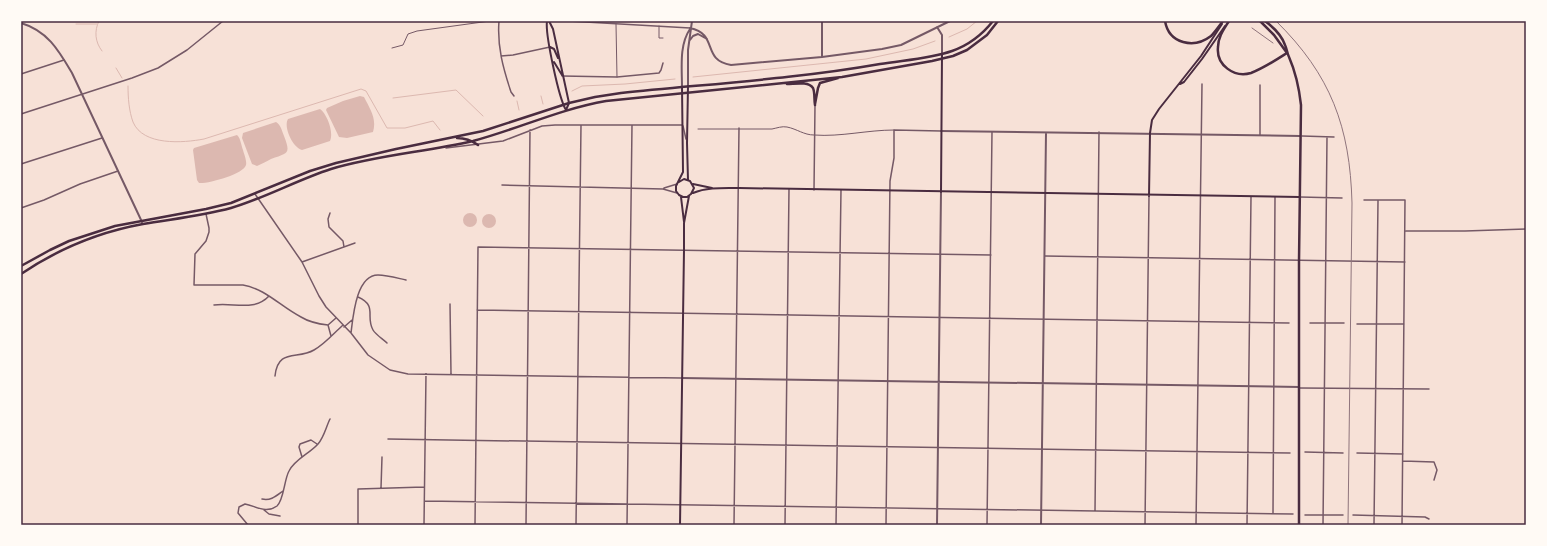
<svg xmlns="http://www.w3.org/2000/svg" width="1547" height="546" viewBox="0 0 1547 546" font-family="Barlow,sans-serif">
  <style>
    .water { fill: #dcb8b0 }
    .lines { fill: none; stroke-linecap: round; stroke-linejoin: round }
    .stream { stroke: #dcb8b0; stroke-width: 1 }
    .service { stroke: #755966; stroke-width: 1 }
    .minor { stroke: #755966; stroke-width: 1.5 }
    .tertiary { stroke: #755966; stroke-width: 2 }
    .secondary { stroke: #4a2c40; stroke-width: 2 }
    .trunk { stroke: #4a2c40; stroke-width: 2.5 }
    .rail { stroke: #8f747c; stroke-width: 1 }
    .neatline { fill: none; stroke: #4a2c40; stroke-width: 1.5 }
  </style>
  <rect width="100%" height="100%" fill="#f7e1d7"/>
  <path class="water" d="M360,96L364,97C370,109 377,118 373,132L347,138L339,137L326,110L327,108L343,101Z
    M320,109C327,114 334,132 330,141L302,150C293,148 283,127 288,119Z
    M276,122C281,125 282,131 284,136C291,154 288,153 271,159C267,161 262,164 257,166L252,164L242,138L243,133Z
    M237,135C241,139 241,145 243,150C244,154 247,161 246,165C244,174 208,184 199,183L197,180L193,150L194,148Z
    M463 220a7 7 0 1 1 14 0a7 7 0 1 1-14 0Z
    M482 221a7 7 0 1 1 14 0a7 7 0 1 1-14 0Z"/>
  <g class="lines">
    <path class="stream" d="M99,21C94,31 95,42 102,51
      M76,24H97
      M949,37L967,29L977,21
      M116,68L122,78
      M693,77L866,59L913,49L935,41
      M128,86C128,98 129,111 133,122C143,146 183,143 204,139L361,89L366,91L387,128H405L433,121L440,130
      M572,91L582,86L625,84L675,79
      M541,96L543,104
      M393,98L456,90L483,116
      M517,101L519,110"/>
    <path class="service" d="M616,24L617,77
      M659,26V38H663
      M392,48L403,45L408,34L417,31L490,21
      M698,129H772C777,128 782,126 787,127C797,129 804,135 814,135C841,137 867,130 894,130"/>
    <path class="minor" d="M499,21C497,46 503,68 511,92L514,96
      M568,21L690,28
      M501,56L513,55L550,47
      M21,74L64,60
      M562,76L617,77L659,73L661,70L663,63
      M21,114L132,78L158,68L187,50L223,21
      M1260,135V85
      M1302,136L1334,137
      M446,148L503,141L542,126L555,125H682L683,126L686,139
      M21,164L102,138
      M502,185L663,189L677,193
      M664,188L677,184
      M814,190L815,105
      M255,194L302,262L319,296L326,307L351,333L368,355L390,370L408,374L681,378
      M1300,197L1342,198
      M1364,200H1405L1402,525
      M21,208L44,200L80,184L118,171
      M330,213L328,219L329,227L343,241L344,247
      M206,214L209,228V232L206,241L195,254L194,285H243C266,289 281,307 301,317C309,322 319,324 328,325L336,318
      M1406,231H1465L1526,229
      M1045,256L1405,262
      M302,262L355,243
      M358,297C378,306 365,316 373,330C376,335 383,339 387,343
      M450,304L451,374
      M214,305C233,302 254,312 269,296
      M477,310L1289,323
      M1310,323H1344
      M1357,324H1404
      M328,325L331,336
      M344,327L352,320
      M351,333C353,317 356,275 378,275C387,275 397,278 406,280
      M275,376C278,348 297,360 314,350C325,344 334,333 343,325
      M1300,388L1429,389
      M388,439L1290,453
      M1305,452L1343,453
      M1357,453L1403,454
      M302,457L299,447L300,444L311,440L317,444
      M1403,461L1434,462L1437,470L1434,480
      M381,488L382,457
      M262,499C271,501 276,496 283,491
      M425,501L1293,514
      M264,510L269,514L280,516
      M1095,511L1099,132
      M1273,514L1275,197
      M1305,515H1343
      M1353,515L1425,517L1429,519
      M248,525L238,513L239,507L245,504C256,506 266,514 277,506C284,500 284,480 289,471C295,459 309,454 318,444C324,437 326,427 330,419
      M358,525V489L424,487
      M424,525L426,374
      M475,525L478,247L991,255
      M526,525L530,130
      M576,525L581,125
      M627,525L632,125
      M734,525L739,128
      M785,525L789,189
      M836,525L841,190
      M886,525L890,181L894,158V130L941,131
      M987,525L992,132
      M1145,525L1149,196
      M1196,525L1202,84
      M1247,525L1251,197
      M1323,525L1327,137
      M1374,525L1378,201"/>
    <path class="tertiary" d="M822,21V57
      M21,23C48,31 59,51 72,73L142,222
      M937,27L942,35V54
      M690,28C719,34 701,60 731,65L822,57L882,49L901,45L950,21
      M690,40L693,36L698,34L707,39
      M688,86V50L692,21
      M682,87C682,68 679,45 690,29
      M941,131L1300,136
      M682,378L1299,387
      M937,525L941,192
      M1041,525L1046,133"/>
    <path class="secondary" d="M547,21C545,34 559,99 566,110
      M549,21L553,29L569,103L566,110
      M550,47L554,49L558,58
      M554,62L562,75
      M1180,84L1184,82L1202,59L1225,26
      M688,86L687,143L688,180
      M679,182L684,179L690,181L694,188L691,194L687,197H683L679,195L676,191V186L683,172L682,87
      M693,184L712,188
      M941,192L942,54
      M693,193C707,187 723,188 739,188L1299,197
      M1149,196L1150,133L1152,120L1159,109L1201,56L1222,24
      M681,197L684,222
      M680,525L684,250V223L689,196"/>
    <path class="trunk" d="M1165,21C1169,44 1194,49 1211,36C1215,32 1219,26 1223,21
      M1229,21C1224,29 1218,37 1218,47C1216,65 1234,78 1251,73C1264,68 1276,60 1287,53
      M1260,21L1274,35L1287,53
      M1265,21C1273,27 1282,36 1285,45C1287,49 1287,53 1289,57C1296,73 1299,87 1301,105L1299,261V525
      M787,84C795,84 808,81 813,88C815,92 814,100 815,105
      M815,104L818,88L820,83L838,78
      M457,138C465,138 471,140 478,145
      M21,266L50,250L69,241L115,226L206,209L231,203L310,171L336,163L396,149L483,131L569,103L595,97L621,93C707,84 795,79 880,64C904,60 929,59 952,51C969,45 982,35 993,21
      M21,274C58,249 99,232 143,224C172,219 202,216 231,208C265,198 297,180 331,169C378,155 426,152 473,141C518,129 560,109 606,101L842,77L932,61L953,56L967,50L987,35L998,21"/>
    <path class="rail" d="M1276,21C1331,75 1350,127 1352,203L1348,525
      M1252,28L1273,43"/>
  </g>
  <rect width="1547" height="546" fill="none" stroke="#fffaf5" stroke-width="44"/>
  <rect x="22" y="22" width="1503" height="502" class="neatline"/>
</svg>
